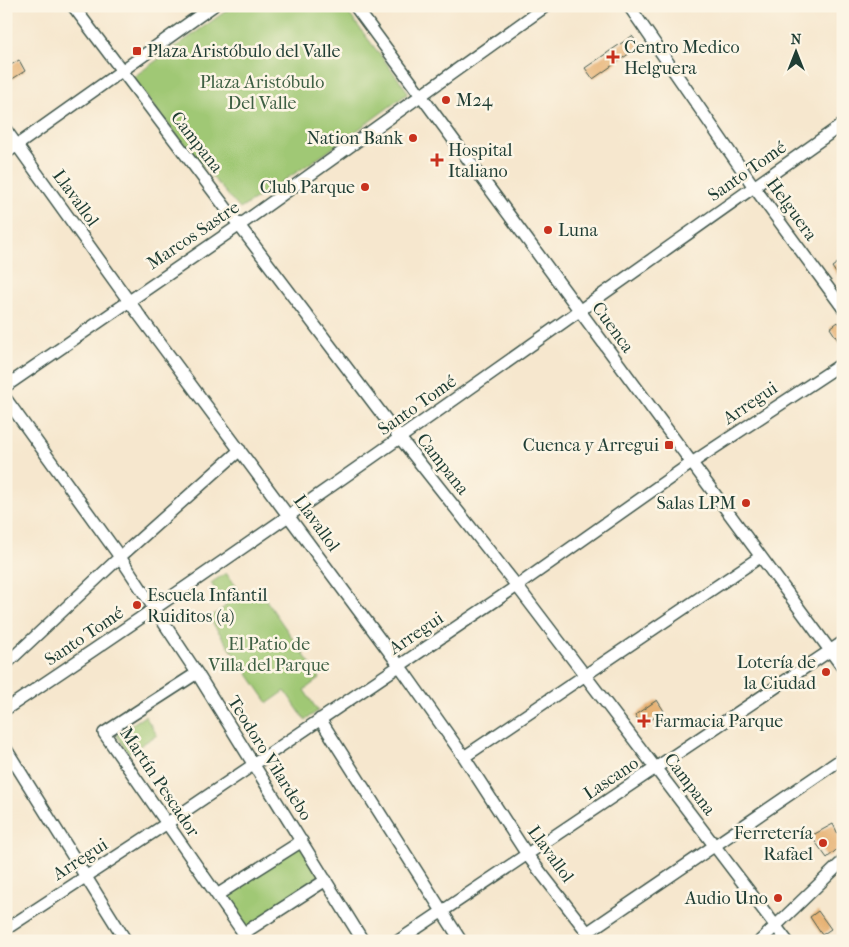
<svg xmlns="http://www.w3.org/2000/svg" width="849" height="947" viewBox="0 0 849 947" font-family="'IM FELL French Canon',serif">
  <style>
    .green { fill: #a0c874; stroke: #608254 }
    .building { fill: #e7b376 }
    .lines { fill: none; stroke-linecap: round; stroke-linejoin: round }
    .minor-casing { stroke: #3f564b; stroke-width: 14 }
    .minor { stroke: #fff; stroke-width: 11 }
    .poi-dot { fill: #c8321e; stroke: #fcf5e5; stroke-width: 2 }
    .labels { text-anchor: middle; stroke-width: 5; stroke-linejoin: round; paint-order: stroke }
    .poi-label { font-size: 18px; fill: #1f3d34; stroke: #fcf5e5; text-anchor: start }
    .park-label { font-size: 18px; fill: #3f6044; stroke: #fcf5e5 }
    .street-label { font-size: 18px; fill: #1f3d34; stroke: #fcf5e5 }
  </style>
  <rect width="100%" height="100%" fill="#fcf5e5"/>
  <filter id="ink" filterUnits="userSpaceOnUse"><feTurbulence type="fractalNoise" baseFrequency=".02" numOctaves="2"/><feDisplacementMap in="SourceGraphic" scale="10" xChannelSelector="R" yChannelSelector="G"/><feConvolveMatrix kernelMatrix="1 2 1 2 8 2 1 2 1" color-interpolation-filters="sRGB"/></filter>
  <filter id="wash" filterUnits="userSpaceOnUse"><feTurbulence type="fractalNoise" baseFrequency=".0096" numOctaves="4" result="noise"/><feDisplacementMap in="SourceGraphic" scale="20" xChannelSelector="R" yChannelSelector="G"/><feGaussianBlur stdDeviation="1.12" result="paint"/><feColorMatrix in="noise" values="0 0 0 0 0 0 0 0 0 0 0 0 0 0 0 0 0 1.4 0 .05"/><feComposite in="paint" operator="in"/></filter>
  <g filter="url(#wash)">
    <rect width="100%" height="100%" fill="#f6e7ce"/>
    <path class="green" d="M233,6H343L406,89L407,94L326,153L240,209L182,142L132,78Z
      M226,573L242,596L257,587L320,678L304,690L318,711L305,720L285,691L268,703L209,618L226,606L211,583Z
      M145,716L157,735L128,753L116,734Z
      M302,841L326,880L244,933L217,895Z"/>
    <g id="blocks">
      <path class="building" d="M632,36L640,46L593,79L585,68Z
        M19,60L25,71L6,83V68Z
        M843,259V283L832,267Z
        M838,322L843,329V348L830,328Z
        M657,700L664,711L642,726L635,715Z
        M833,824L843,844L827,858L811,836Z
        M818,911L831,929L822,935L810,917Z"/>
    </g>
  </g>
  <g filter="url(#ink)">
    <use href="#blocks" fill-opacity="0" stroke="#3f564b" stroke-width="1"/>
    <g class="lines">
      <defs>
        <path id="minor" d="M73,6L400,438L517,586L787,941
          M355,6L843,668
          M629,6L754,187L843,308
          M6,130L128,300L399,665L464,757L528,856L594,941
          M6,153L213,6
          M6,386L247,220L546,6
          M6,399L120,557L197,673L363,941
          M6,664L120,557L240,450
          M197,673L104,733L249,941
          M6,709C289,520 565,320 843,124
          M320,719L461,941
          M6,749L126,941
          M464,757L760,557
          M217,895L302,841
          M6,929L166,824L517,586L690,464L843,363
          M588,932L843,758
          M244,933L326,880
          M398,941L843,642
          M760,941L843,861"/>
      </defs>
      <use href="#minor" class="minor-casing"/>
      <use href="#minor" class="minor"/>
    </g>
  </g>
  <g class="poi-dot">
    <rect x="132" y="46" width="10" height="10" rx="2.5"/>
    <path d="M610.5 49.5h5v5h5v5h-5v5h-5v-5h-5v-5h5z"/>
    <circle cx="446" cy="100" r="5"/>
    <circle cx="413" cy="138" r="5"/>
    <path d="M434.5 152.5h5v5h5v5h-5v5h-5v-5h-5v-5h5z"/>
    <circle cx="365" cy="187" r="5"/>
    <circle cx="548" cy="230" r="5"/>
    <rect x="664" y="440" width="10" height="10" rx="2.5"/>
    <circle cx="746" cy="503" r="5"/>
    <circle cx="137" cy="605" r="5"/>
    <circle cx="826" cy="672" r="5"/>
    <path d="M641.5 713.5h5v5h5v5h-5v5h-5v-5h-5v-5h5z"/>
    <circle cx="823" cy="843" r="5"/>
    <circle cx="778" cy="898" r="5"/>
  </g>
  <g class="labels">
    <g class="poi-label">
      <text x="624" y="53">Centro Medico<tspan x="624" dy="21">Helguera</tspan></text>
      <text x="147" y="57">Plaza Aristóbulo del Valle</text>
      <text x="456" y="106">M24</text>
      <text x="403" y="144" text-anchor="end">Nation Bank</text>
      <text x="448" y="156">Hospital<tspan x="448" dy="21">Italiano</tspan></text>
      <text x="355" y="193" text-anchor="end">Club Parque</text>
      <text x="558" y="236">Luna</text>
      <text x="659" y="451" text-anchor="end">Cuenca y Arregui</text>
      <text x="736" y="509" text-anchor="end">Salas LPM</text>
      <text x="147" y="601">Escuela Infantil<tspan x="147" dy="21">Ruiditos (a)</tspan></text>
      <text x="816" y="668" text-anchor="end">Lotería de<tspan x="816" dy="21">la Ciudad</tspan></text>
      <text x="654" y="727">Farmacia Parque</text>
      <text x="813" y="839" text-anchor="end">Ferretería<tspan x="813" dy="21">Rafael</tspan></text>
      <text x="768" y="904" text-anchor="end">Audio Uno</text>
    </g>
    <g class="park-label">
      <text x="262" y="88">Plaza Aristóbulo<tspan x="262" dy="21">Del Valle</tspan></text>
      <text x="269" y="650">El Patio de<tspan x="269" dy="21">Villa del Parque</tspan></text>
    </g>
    <g class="street-label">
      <text transform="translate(197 142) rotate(52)" y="6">Campana</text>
      <text transform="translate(747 171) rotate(-35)" y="6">Santo Tomé</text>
      <text transform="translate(76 198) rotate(54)" y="6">Llavallol</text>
      <text transform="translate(792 209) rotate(54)" y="6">Helguera</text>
      <text transform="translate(193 235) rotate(-34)" y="6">Marcos Sastre</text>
      <text transform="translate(613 327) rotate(54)" y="6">Cuenca</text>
      <text transform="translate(750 403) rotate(-34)" y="6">Arregui</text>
      <text transform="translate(417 405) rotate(-35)" y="6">Santo Tomé</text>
      <text transform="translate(443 464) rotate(52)" y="6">Campana</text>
      <text transform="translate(317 523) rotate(54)" y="6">Llavallol</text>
      <text transform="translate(416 633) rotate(-34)" y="6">Arregui</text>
      <text transform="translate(84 636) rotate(-34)" y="6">Santo Tomé</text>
      <text transform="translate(270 758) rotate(58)" y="6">Teodoro Vilardebo</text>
      <text transform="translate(611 778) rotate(-34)" y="6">Lascano</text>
      <text transform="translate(160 782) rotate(56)" y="6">Martín Pescador</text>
      <text transform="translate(690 784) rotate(53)" y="6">Campana</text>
      <text transform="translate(551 854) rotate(54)" y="6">Llavallol</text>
      <text transform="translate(80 859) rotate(-33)" y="6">Arregui</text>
    </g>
  </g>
  <rect width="849" height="947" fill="none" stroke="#fcf5e5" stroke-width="25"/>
  <g transform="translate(796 52)" stroke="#fcf5e5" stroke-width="4" paint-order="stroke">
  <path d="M0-4L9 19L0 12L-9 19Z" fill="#1f3d34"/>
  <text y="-8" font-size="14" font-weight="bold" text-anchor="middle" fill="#1f3d34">N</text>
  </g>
</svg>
